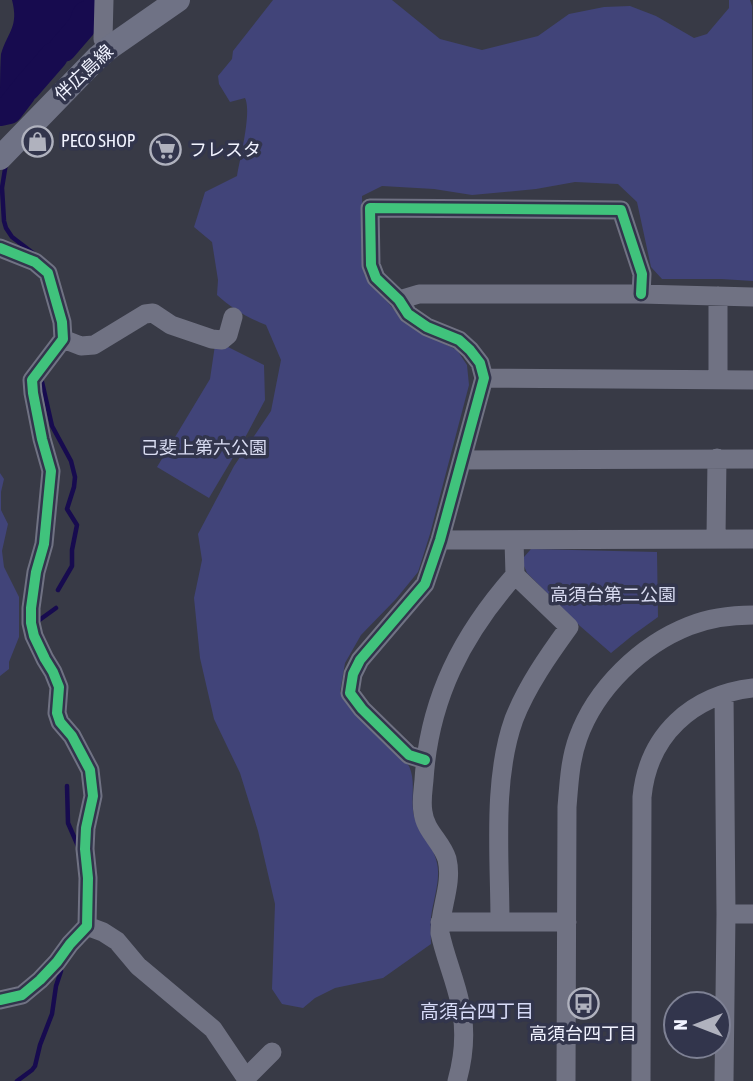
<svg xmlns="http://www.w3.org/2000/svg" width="753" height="1081" viewBox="0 0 753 1081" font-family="'Asap Condensed','Noto Sans JP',sans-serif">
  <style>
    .green { fill: #414479 }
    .water { fill: #170b4f }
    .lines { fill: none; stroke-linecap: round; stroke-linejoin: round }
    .stream { stroke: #170b4f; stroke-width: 4.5 }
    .river { stroke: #170b4f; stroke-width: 28 }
    .minor { stroke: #707283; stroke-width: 19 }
    .major { stroke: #6f7285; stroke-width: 24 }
    .cycleway-casing { stroke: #32354c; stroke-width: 15 }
    .cycleway { stroke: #40c37c; stroke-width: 10 }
    .labels { text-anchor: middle; stroke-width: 7; stroke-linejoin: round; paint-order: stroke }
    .street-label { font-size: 18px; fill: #f1f3ff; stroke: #32354c }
    .poi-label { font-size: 18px; fill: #f1f3ff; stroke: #32354c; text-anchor: start }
    .park-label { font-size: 18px; fill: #d9dcf2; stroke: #32354c }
    .neighbourhood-label { font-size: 19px; fill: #d7dbf8; stroke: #32354c }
  </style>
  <rect width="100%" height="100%" fill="#383a46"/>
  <path class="green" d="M273,0H392L440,39L482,50L538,36L569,14L604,7L630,6L656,16L694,38L707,34L729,8V0H750L752,6L753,281L721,279H662L651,267L637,202L618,184L575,182L536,189L472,195L434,189L382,186L362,196L364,274L401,318L428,336L457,350L467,365L469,385L430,534L418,572L396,599L361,635L345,663L340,692L409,766C417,783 409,802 415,819C421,834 434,847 437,863C441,879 433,901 431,917C430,926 431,935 431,944L383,978L335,988L315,998L303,1008L282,1004L272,989L275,904L258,831L240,773L214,719L200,658L194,598L202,560L198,534L234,466L271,411L281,360L266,325C248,318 231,308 217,295L218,280L212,242L194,227L205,192L237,176C240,158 252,112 245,98L230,102L219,84L218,76L232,59L233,51Z
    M215,345H224L264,365L265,400L247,434L209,498L157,467L210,379Z
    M0,473L4,479L1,492V510L8,524L2,551L4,567L19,597V637L9,662V669L0,676Z
    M531,549L657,552L658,617L633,635L611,653L580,626L527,573L524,566V557Z"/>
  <path class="water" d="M12,0H98V13L85,14C83,27 71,37 62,47L56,42L54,55L26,86L22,83L21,91L5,111L6,112L0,116C0,101 0,66 1,54C8,31 19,27 12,0Z"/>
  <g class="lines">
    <path class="stream" d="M64,48L68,41
      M28,88L55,57
      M0,118L8,113L24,94
      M6,163L2,188L4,221L6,228L12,237L33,253
      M42,382L52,426L71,461L75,477L74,487L67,509L77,525L72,550V566L58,590
      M38,621L56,608
      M67,786L68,823L78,846
      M17,1081L32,1070L35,1066L40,1045L52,1014L56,986L61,971"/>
    <path class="river" d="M63,48L82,26L86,15H97L98,0
      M27,87L54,56
      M0,112L9,110L22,93"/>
    <path class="minor" d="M104,0L103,39L109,48
      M0,248L35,262L48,273L62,322L63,339L32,380L33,393L42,439L51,471L44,544L36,572L31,608V623L34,636L45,659L53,672L59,687L57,713L60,722L72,736L90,770L93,796L86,828L85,849L88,878L87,926L70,944L57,962L40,980L22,995L0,1000
      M399,300L419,294H641L753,297
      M63,339L81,346L94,345L145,314L153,313L171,325L212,339L222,340L228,335L233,317
      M484,378L753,380
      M718,380V296
      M462,460L753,459
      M716,538L717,458
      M440,540L753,539
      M425,760L409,755L362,709L350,693L353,674L360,660L425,584L440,540L484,378L480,363L470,350L459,340L427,327L408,314L399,300L376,278L371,265L370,208L621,210L642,274L641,294
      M726,914H753
      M440,922H567
      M500,922C500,858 492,780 514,719C527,686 548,656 569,627L515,575
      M87,926L103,932L117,941L138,966L213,1029L246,1078
      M246,1081V1078L272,1052
      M457,1081C464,1056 466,1028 460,1003C455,979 445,957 440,933C440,908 453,884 447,859C442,842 425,831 423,812C421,802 423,791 424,780C429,699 462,635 515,575L514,540
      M566,1081L567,807C569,783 570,760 578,738C596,688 641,645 689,626C709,618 732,615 753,615
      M641,1081L642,797C648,735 692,695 753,688
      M724,1081L726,914L724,694"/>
    <path class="major" d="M0,158L97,58L109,48L178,0"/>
    <defs>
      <path id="cycleway" d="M0,248L35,262L48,273L62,322L63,339L32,380L33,393L42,439L51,471L44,544L36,572L31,608V623L34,636L45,659L53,672L59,687L57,713L60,722L72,736L90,770L93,796L86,828L85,849L88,878L87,926L70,944L57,962L40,980L22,995L0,1000
        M425,760L409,755L362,709L350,693L353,674L360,660L425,584L440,540L484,378L480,363L470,350L459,340L427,327L408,314L399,300L376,278L371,265L370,208L621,210L642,274L641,294"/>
    </defs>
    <use href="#cycleway" class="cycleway-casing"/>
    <use href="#cycleway" class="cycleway"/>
  </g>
  <defs>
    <symbol id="shop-ring" viewBox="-11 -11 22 22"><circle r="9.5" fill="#32354c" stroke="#b0b2be" stroke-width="1.5"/><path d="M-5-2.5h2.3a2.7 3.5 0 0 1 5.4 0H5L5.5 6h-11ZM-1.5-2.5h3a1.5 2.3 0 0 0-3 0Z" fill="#b0b2be"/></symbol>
    <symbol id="supermarket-ring" viewBox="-11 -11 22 22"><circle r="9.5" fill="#32354c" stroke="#b0b2be" stroke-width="1.5"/><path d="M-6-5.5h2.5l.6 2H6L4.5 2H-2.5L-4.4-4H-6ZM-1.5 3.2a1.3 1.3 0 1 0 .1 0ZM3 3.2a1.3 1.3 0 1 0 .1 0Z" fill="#b0b2be"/></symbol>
    <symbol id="bus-ring" viewBox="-11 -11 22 22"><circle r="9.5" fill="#32354c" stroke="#b0b2be" stroke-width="1.5"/><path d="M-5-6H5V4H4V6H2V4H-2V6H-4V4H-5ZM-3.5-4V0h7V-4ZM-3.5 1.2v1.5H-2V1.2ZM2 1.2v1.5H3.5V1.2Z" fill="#b0b2be"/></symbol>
  </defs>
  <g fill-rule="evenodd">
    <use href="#shop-ring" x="20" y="124" width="35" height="35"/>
    <use href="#supermarket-ring" x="148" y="132" width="35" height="35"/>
    <use href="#bus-ring" x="566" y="986" width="35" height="35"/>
  </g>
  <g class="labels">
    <g class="street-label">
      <text transform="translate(84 73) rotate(-43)" y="6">伴広島線</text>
    </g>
    <g class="poi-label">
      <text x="61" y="147">PECO SHOP</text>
      <text x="189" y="156">フレスタ</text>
      <text x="583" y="1040" text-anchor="middle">高須台四丁目</text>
    </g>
    <g class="park-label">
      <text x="204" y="454">己斐上第六公園</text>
      <text x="613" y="601">高須台第二公園</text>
    </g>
    <g class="neighbourhood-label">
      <text x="477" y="1018">高須台四丁目</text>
    </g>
  </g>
  <g transform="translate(697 1025) rotate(270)"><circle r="33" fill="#32354c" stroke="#7e8194" stroke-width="2"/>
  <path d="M0-5L12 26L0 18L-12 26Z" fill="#b0b2be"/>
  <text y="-10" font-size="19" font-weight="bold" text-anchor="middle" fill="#f1f3ff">N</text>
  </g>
</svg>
